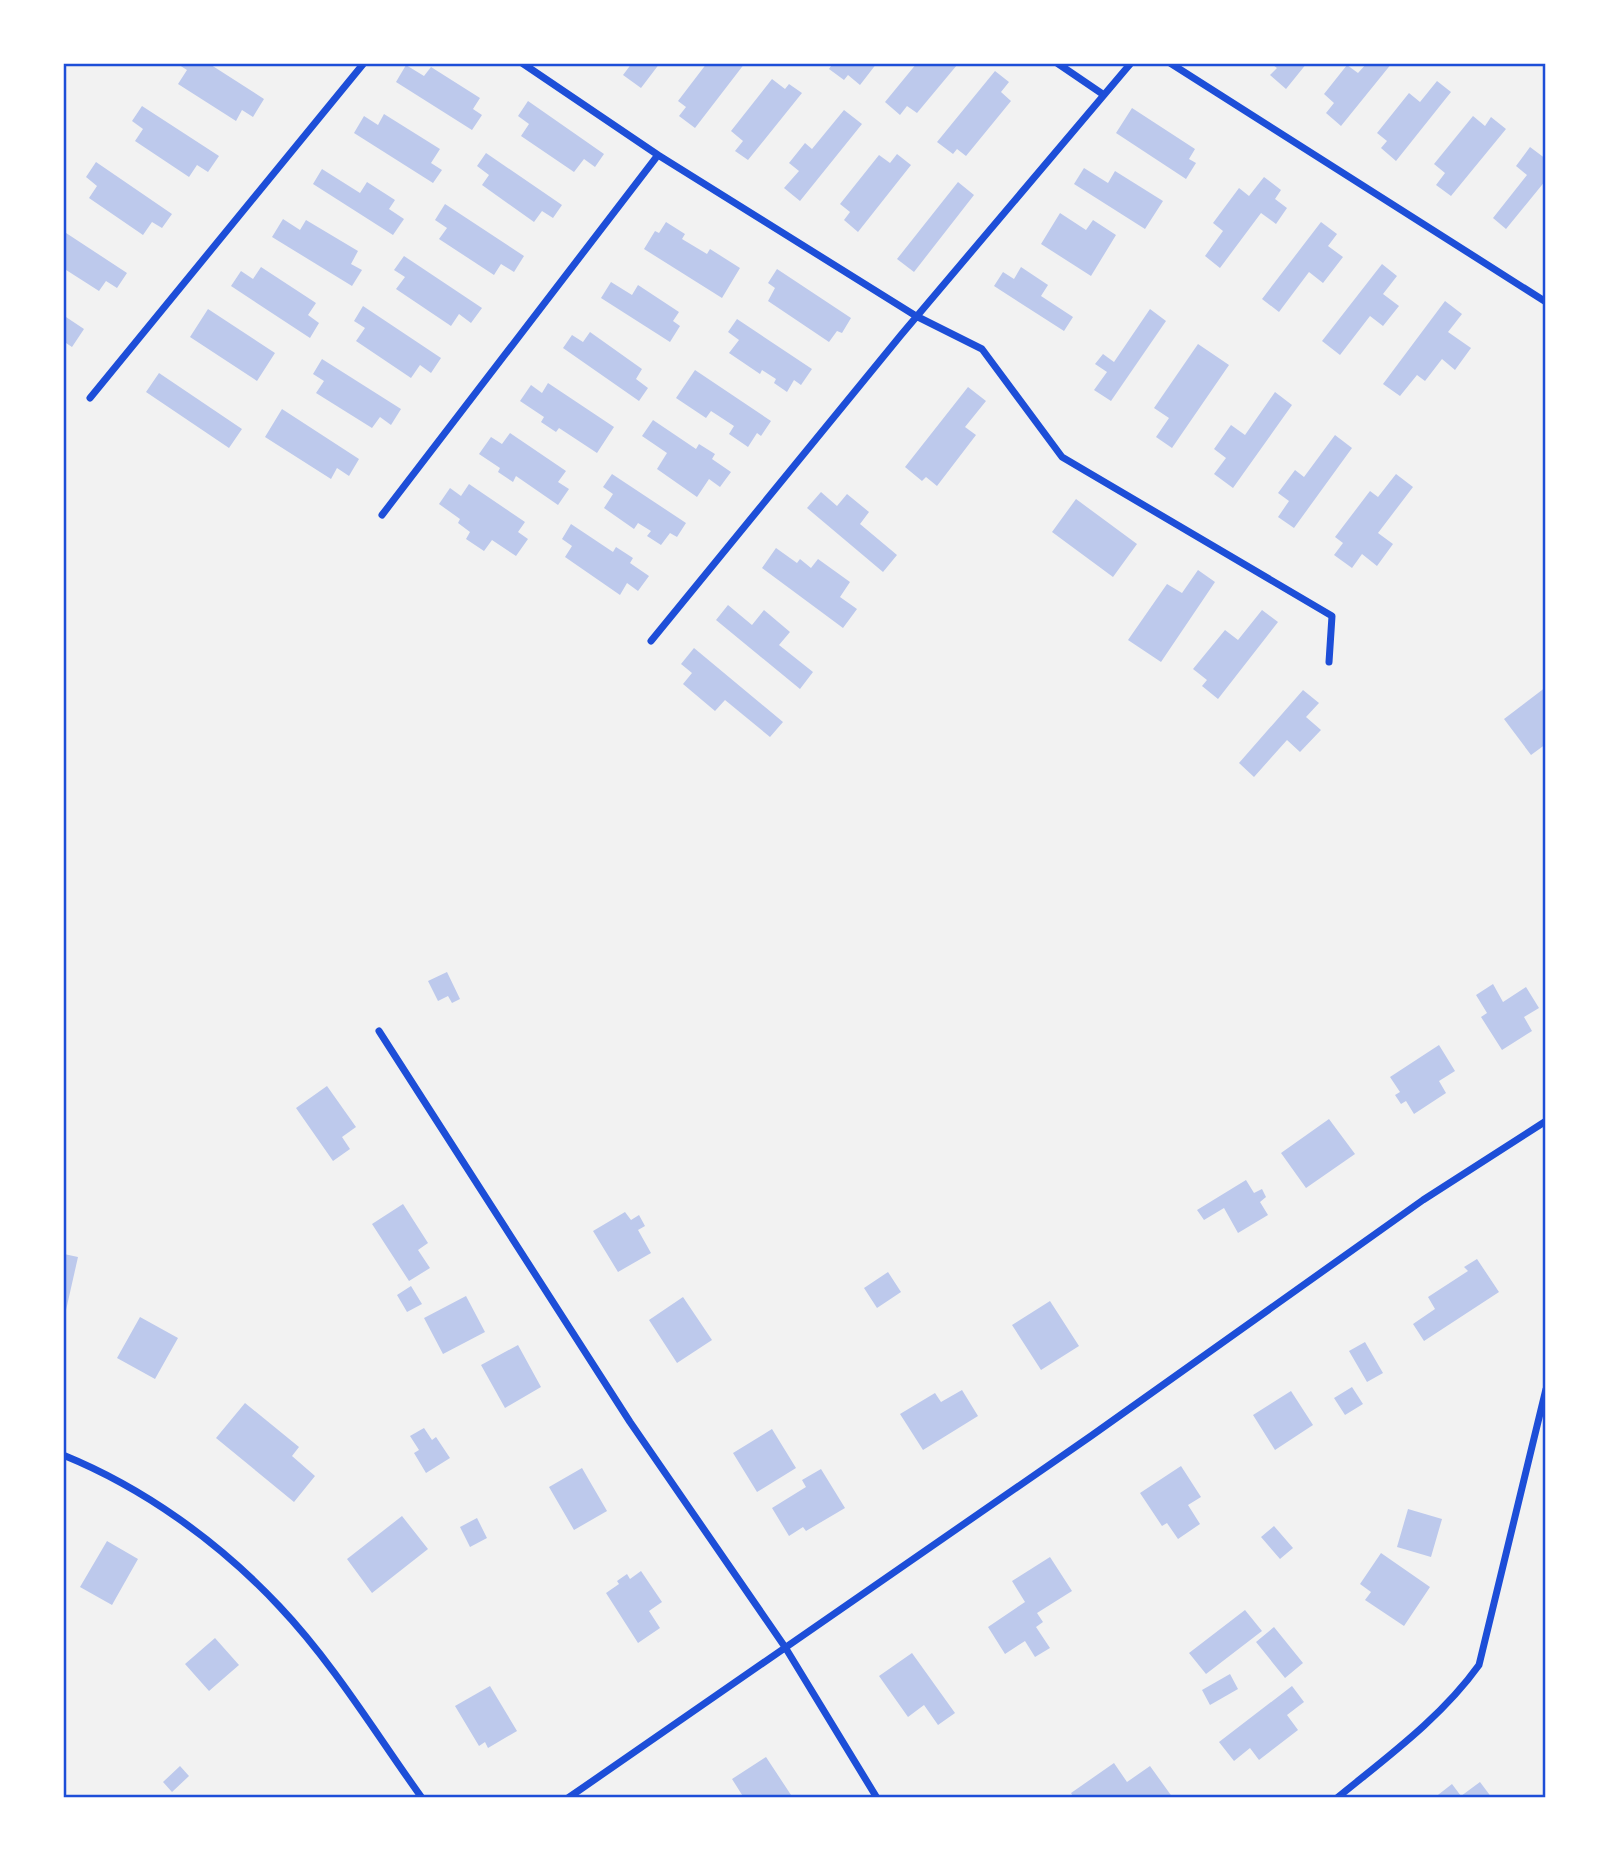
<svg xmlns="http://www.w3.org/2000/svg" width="1609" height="1861" viewBox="0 0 1609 1861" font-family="'Playfair Display',serif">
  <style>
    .building { fill: #bdc9ec }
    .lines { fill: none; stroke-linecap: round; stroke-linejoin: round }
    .minor { stroke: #1d4ed8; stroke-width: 7 }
    .neatline { fill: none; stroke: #1d4ed8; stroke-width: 2.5 }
  </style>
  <rect width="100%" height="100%" fill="#f2f2f2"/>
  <path class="building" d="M176,63H208L264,99L253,117L242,110L236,121L178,84L187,70Z
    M632,63H660L641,88L623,75Z
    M707,63H745L695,128L679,116L686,107L678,101Z
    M833,63H877L860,85L848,75L844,80L829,69Z
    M917,63L957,65L917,113L907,106L900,115L885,102Z
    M1270,63H1307L1286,89L1270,75L1277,68Z
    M1367,63H1392L1341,126L1326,113L1334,103L1324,94L1347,65L1358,73Z
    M406,65L424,76L431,67L480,98L473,109L482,115L472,130L396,82Z
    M995,71L1009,82L1001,92L1011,101L966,156L957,149L953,154L937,142Z
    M772,79L785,89L789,84L802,93L748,160L735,151L743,141L731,131Z
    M1437,81L1451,92L1396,161L1381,148L1387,141L1377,133L1409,93L1420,102Z
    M528,101L604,154L595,167L584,159L574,172L521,136L529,124L518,116Z
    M142,106L219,156L208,172L197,165L189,177L135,141L143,129L132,121Z
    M1132,108L1195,149L1189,159L1196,163L1186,179L1116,133Z
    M844,110L862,124L800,201L784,188L799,171L789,163L805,143L812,149Z
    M384,114L440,149L431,163L442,170L433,183L354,133L364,116L378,125Z
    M1473,116L1485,126L1491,117L1506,129L1451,196L1436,185L1445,173L1434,164Z
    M1530,147L1546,159V180L1506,229L1493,218L1527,175L1516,166Z
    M486,153L562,205L553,218L542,211L534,222L482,185L489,175L477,166Z
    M897,154L911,165L858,232L844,220L850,212L840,204L879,155L890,163Z
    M96,162L172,214L162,228L152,222L143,235L89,198L97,186L86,177Z
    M1084,168L1108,183L1115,171L1163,201L1145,229L1074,184Z
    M322,169L360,193L367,182L395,200L389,209L404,219L393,235L313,184Z
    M1264,177L1281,190L1275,199L1287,208L1276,224L1261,213L1220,268L1205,256L1223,231L1213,223L1239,188L1249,196Z
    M958,182L974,195L914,272L897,259Z
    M445,204L524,256L514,272L501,264L494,275L439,239L447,228L435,220Z
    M1060,213L1086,230L1093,220L1116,235L1091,276L1041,244Z
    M283,219L300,230L306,220L358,251L351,264L362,270L352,286L272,237Z
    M666,222L685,234L682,239L707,254L710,249L740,268L722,298L644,249L655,231L659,233Z
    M1321,222L1337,234L1328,246L1343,257L1323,283L1309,272L1279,312L1262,299Z
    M63,231L127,273L117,288L106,281L99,291L63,268Z
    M404,256L482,308L471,323L459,314L451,326L396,289L405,277L394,270Z
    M1382,264L1397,276L1383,294L1399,306L1383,326L1370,316L1340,355L1322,341Z
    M261,267L316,303L308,315L319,323L310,338L231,286L241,271L253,279Z
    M1021,267L1048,285L1041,296L1073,317L1064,331L994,286L1003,272L1014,279Z
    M777,269L851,318L842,333L837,331L829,342L768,301L775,288L768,283Z
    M611,282L632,295L638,285L679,312L673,321L680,326L670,342L601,298Z
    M1445,301L1462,314L1448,332L1471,348L1455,370L1442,359L1425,381L1417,375L1400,396L1383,384Z
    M363,306L441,358L431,373L420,365L411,378L356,341L365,328L354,321Z
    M208,309L275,353L257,381L190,337Z
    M1150,309L1166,321L1111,401L1094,390L1107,372L1095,364L1103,354L1114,362Z
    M63,315L84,329L72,347L63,341Z
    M737,319L812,369L801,385L794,380L787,392L774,383L776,379L762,370L760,374L729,353L739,340L728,332Z
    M590,332L642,369L636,379L648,388L639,401L563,348L572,335L583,342Z
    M1198,344L1229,365L1172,448L1156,437L1169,418L1154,408Z
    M322,359L401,409L391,425L380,417L372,428L316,393L324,381L313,374Z
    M695,370L771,421L761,436L757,433L748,447L729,434L734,426L711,411L706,418L676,398Z
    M159,373L242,429L229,448L146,392Z
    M548,383L614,427L597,453L559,428L556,432L541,422L544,417L520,401L531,385L542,393Z
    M968,387L986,401L965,427L976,435L937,486L926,477L922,481L905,467Z
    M1275,392L1292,405L1233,488L1214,474L1226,458L1214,449L1231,425L1245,435Z
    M282,409L359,459L349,476L337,468L331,479L265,437Z
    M653,420L696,449L699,444L715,454L712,459L731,472L720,487L709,479L697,497L657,469L667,453L642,436Z
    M510,433L566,471L558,482L569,489L558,505L516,476L513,482L498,472L500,468L479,454L491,437L502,444Z
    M1335,435L1352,448L1294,528L1278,517L1289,501L1278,493L1295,470L1304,477Z
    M612,474L686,523L677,537L670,533L661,545L647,536L651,531L638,523L634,529L604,508L613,494L603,487Z
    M1396,474L1413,487L1378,533L1393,544L1377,566L1362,554L1352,568L1334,555L1343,543L1335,537L1370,491L1378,497Z
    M469,484L525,522L518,532L528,539L516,556L492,540L484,551L466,539L470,532L458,523L460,519L439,504L450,488L461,496Z
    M821,492L837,506L847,494L869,512L860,524L897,555L883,572L807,508Z
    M1076,499L1137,544L1113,577L1052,532Z
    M571,524L613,552L616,547L633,558L630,563L649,576L638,591L627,583L620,595L565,557L572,546L562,539Z
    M776,548L797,563L800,559L811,568L818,559L850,582L840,597L857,609L843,628L762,568Z
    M1198,570L1215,582L1161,662L1128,640L1167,584L1182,593Z
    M728,605L752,625L764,610L790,632L779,645L813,672L800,689L716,620Z
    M1262,610L1278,622L1218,699L1202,686L1207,680L1193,669L1225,630L1238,640Z
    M694,648L783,722L770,737L725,700L715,711L683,684L692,673L681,664Z
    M1546,687V744L1531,755L1504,719Z
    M1303,690L1319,703L1306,717L1321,730L1300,752L1287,740L1254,777L1239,763Z
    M447,972L460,999L452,1003L448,996L438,1001L428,981Z
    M1493,984L1503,1002L1526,987L1539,1008L1524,1017L1532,1031L1502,1050L1481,1017L1487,1013L1476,995Z
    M1439,1045L1455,1071L1439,1081L1446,1093L1414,1114L1406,1101L1401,1104L1395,1095L1400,1092L1390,1077Z
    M327,1086L356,1127L342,1137L350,1149L333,1161L296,1108Z
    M1329,1119L1355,1154L1306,1188L1281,1153Z
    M1246,1180L1254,1193L1262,1189L1266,1197L1260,1202L1268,1215L1238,1233L1224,1208L1204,1220L1197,1210Z
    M403,1204L428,1243L418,1250L430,1268L409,1281L372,1224Z
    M625,1212L631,1220L639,1215L645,1226L638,1230L651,1253L618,1272L593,1231Z
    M64,1254L78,1257L64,1319H63Z
    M1477,1259L1499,1292L1424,1341L1413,1324L1435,1309L1428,1297L1468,1271L1464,1267Z
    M888,1272L901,1292L877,1308L864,1288Z
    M411,1286L422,1304L407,1312L397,1295Z
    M466,1296L485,1332L443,1354L424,1318Z
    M683,1297L712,1340L677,1363L649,1320Z
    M1050,1301L1079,1346L1041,1370L1012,1325Z
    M140,1317L178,1338L155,1379L117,1358Z
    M1365,1342L1383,1373L1367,1382L1349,1351Z
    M518,1345L541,1387L505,1408L481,1365Z
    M1352,1387L1363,1404L1345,1415L1334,1398Z
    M962,1390L978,1416L923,1450L900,1414L935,1393L941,1402Z
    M1291,1391L1313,1425L1275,1450L1253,1415Z
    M245,1403L299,1447L292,1456L315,1476L294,1502L216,1438Z
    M424,1428L432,1440L436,1437L450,1458L426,1473L414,1453L419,1450L410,1436Z
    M772,1429L796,1468L757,1492L733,1453Z
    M1181,1466L1201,1497L1188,1505L1200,1524L1178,1539L1167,1523L1162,1526L1140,1493Z
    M582,1468L607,1511L574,1530L549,1487Z
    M821,1469L845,1508L806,1531L803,1527L789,1536L772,1508L806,1487L802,1480Z
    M1408,1509L1442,1519L1431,1557L1397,1547Z
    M402,1516L428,1549L372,1593L347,1559Z
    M477,1518L487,1538L470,1547L460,1527Z
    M1274,1526L1293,1548L1280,1559L1261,1537Z
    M107,1541L138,1559L112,1605L80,1587Z
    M1381,1553L1430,1587L1404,1626L1365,1600L1371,1592L1360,1584Z
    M1050,1557L1072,1591L1037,1613L1043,1622L1036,1627L1050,1648L1035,1657L1025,1641L1005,1654L988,1627L1025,1602L1012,1581Z
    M641,1571L662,1602L649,1611L660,1628L638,1643L606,1593L619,1584L617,1581L627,1574L630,1579Z
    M1245,1610L1262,1631L1206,1674L1189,1653Z
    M1274,1627L1303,1663L1285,1678L1256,1642Z
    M215,1638L239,1665L209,1691L185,1664Z
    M912,1653L955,1713L938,1725L924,1705L908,1717L879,1676Z
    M1230,1674L1238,1689L1210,1705L1202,1690Z
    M490,1686L517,1731L488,1748L485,1742L479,1746L455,1706Z
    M1292,1686L1304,1702L1287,1715L1298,1730L1259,1760L1250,1748L1234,1761L1219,1742Z
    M766,1757L793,1798H744L732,1779Z
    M1114,1763L1127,1782L1150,1766L1173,1798H1074L1071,1793Z
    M180,1766L189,1776L172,1792L163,1782Z
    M1480,1782L1492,1798H1434L1452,1784L1461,1796Z"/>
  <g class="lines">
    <path class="minor" d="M522,63L658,155L916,316L982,349L1062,457L1332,616L1329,662
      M1057,63L1104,95
      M1170,63L1546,302
      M90,398L364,63
      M382,515L658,155
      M651,641L901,335L1131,63
      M379,1031L630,1422L785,1647L877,1798
      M63,1455C144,1488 219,1542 279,1606C334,1664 376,1734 422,1798
      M568,1798L1091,1436L1423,1200L1546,1121
      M1337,1798C1387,1757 1441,1718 1479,1665L1546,1389"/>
  </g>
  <rect width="1609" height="1861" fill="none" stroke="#ffffff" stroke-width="130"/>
  <rect x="65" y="65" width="1479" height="1731" class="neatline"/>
</svg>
